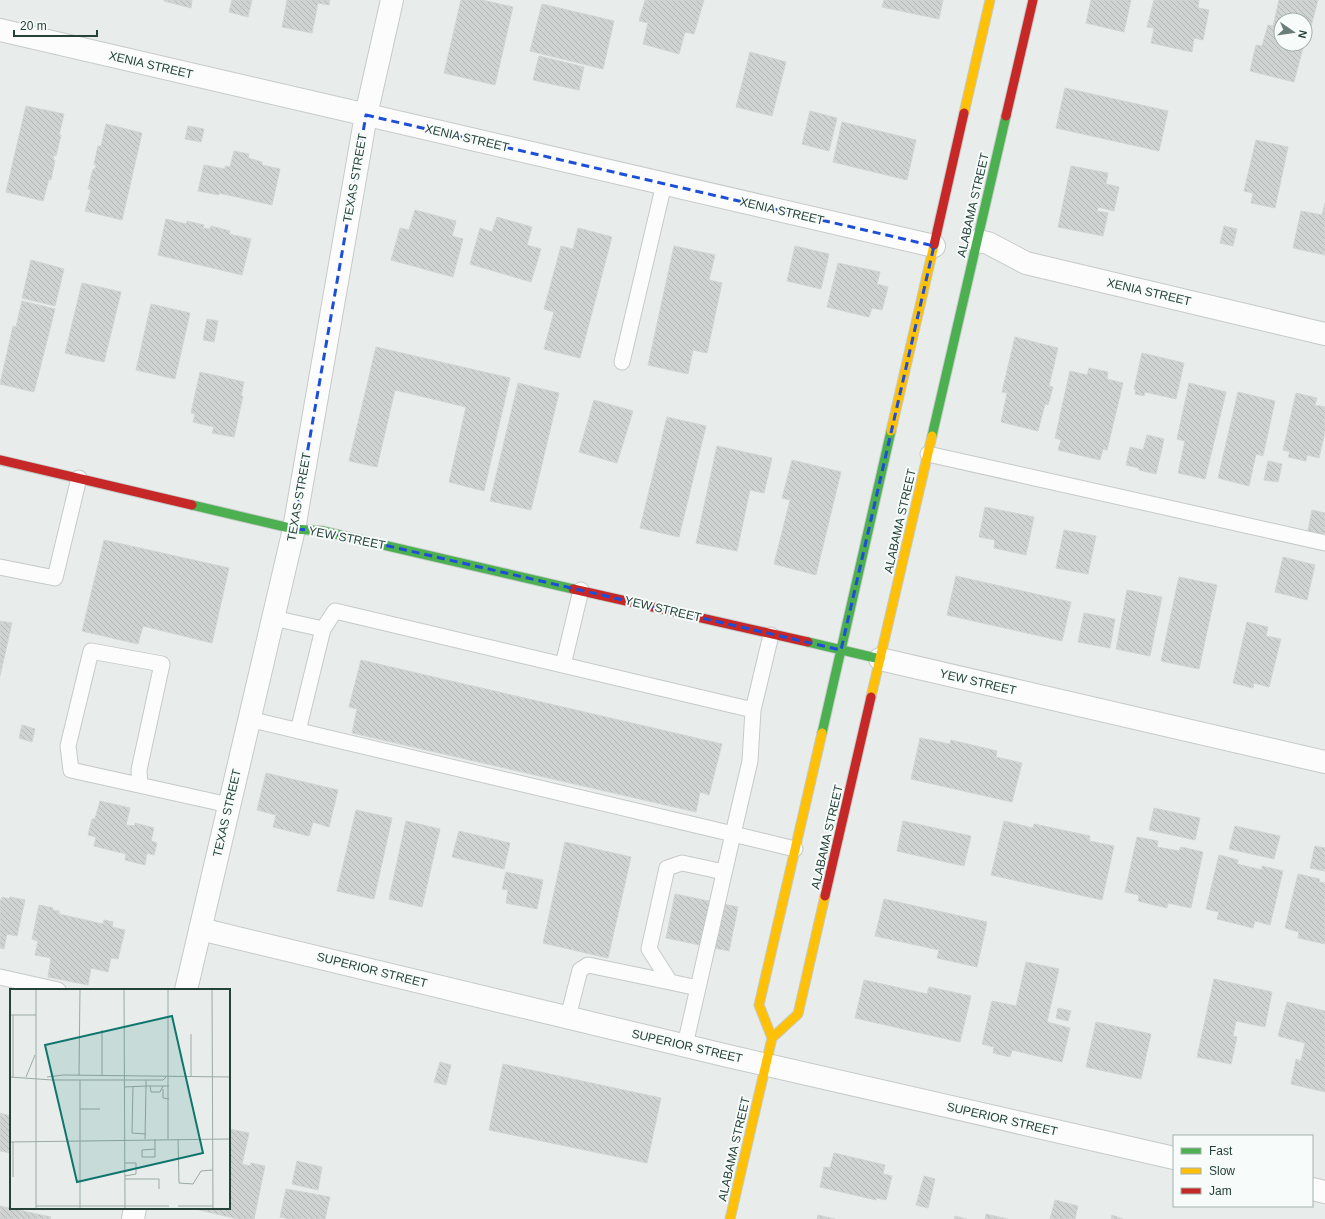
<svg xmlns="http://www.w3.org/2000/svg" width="1325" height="1219" viewBox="0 0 1325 1219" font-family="Arial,sans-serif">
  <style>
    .building { fill: url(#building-back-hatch); stroke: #d1d6d4 }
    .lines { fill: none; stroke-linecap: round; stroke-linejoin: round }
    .lane-casing { stroke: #c5cac8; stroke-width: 17 }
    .street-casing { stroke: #c5cac8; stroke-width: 24 }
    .fast-casing { stroke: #c3cbc8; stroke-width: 11 }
    .slow-casing { stroke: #c3cbc8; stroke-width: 11 }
    .jam-casing { stroke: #c3cbc8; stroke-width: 11 }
    .lane { stroke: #fcfcfc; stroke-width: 15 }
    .street { stroke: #fcfcfc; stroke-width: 22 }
    .fast { stroke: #4caf50; stroke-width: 9 }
    .slow { stroke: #ffc107; stroke-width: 9 }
    .jam { stroke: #c62828; stroke-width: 9 }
    .marked { fill: none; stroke: #1d4ed8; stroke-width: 3; stroke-dasharray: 8 5; stroke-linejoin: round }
    .labels { text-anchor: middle; stroke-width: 4; stroke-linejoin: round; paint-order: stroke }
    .street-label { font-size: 12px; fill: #24423a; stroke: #f7fbf9 }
    .inset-road { fill: none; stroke: #9aa9a4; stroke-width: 1 }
    .view { fill: #0f766e; fill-opacity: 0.15; stroke: #0f766e; stroke-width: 2 }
    .inset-edge { fill: none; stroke: #24423a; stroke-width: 2 }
  </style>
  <defs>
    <pattern id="building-back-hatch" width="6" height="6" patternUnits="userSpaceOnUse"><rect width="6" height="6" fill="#cfd4d2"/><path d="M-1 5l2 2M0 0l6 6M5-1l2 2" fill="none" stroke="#b2b7b5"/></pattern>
  </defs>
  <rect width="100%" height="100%" fill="#e8edeb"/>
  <path class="building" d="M164,0H192L191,8L164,1Z
    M232,0H252L248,17L229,12Z
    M287,0H330L329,5L318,3L312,33L282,27Z
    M461,0H482L513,7L495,85L444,73Z
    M645,0H704L694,34L685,32L679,54L643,44L648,23L639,21Z
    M884,0H943L939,19L882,7Z
    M1091,0H1131L1124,32L1086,23Z
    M1154,0H1199L1198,8L1209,10L1203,40L1194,38L1192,52L1151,43L1154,28L1147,27Z
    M1279,0H1318L1307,42H1305V20H1281V44H1304L1294,82L1250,71L1256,45L1262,46L1268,25L1273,26Z
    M542,4L614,21L603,69L530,51Z
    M750,52L786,62L772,116L736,107Z
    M539,56L584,67L579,90L533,80Z
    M1065,88L1168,111L1159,151L1056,128Z
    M26,106L64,114L59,135H61L56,156L54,155L53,160H55L51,180L49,179L43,201L6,192Z
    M810,111L837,118L829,151L802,144Z
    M842,122L916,140L907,180L833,162Z
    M106,124L142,133L122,220L85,211L91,190L88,189L93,169H95L96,165L94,164L98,146H101Z
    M188,126L204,129L201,142L185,139Z
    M1256,140L1288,147L1275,208L1251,203L1253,193L1244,191Z
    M234,151L249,154L248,158L262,162V165L280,169L272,205L219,193V195L198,191L204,165L225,169V166L230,167Z
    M1071,166L1108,173L1106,184L1119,187L1114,211L1098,207L1097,211L1108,213L1103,236L1058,227Z
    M1325,203V255L1293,248L1301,211L1322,215Z
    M415,210L456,221L452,236L463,239L453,277L391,260L400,228L409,230Z
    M497,217L532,227L527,245L541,249L531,282L470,264L480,228L492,232Z
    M166,219L186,224L187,221L204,225L203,228L210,229L211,226L230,231L229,234L251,239L242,275L158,255Z
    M1224,226L1237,229L1233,246L1220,243Z
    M578,228L612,237L580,358L544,349L554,312L544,309L561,246L573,249Z
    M674,246L715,255L709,280L722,283L707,353L693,350L688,374L648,365Z
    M795,246L829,254L821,289L787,281Z
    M31,260L64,269L55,306L22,298Z
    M838,263L880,272L877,284L888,287L882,310L872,308L869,317L827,307Z
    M82,283L121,292L104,362L65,353Z
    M22,301L55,309L34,392L0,384L13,326L16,327Z
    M151,304L190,313L175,379L136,370Z
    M207,319L218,321L214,342L203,340Z
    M1015,337L1058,348L1049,386L1053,387L1048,405L1045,404L1038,431L1001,422L1007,393L1002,392Z
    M376,347L510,378L484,491L449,482L466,407L395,390L377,467L349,461Z
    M1142,353L1184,363L1176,399L1145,392L1144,396L1135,394L1136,390L1134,389Z
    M1089,368L1108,372L1107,379L1123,383L1107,450L1103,449L1100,460L1058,450L1061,440L1055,438L1070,371L1087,375Z
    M200,372L244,382L241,396H243L234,437L212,433L214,427L193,422L195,414L191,413Z
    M518,383L559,393L531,510L490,501Z
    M1189,383L1226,392L1205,479L1178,473L1185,441L1177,439Z
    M1238,392L1275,401L1263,456L1256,454L1249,486L1218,478Z
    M1296,393L1317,398L1315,405L1325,407V432L1319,458L1307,455L1306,461L1288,457L1290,452L1283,450Z
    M594,400L633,411L617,463L579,452Z
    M667,417L706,426L679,537L640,528Z
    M1147,435L1164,439L1156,474L1139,470V468L1126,465L1130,447L1143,450Z
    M717,446L772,458L764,493L750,490L737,551L696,543Z
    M792,460L841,472L816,575L774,564L790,500L782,498Z
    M1268,461L1282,464L1278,482L1264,480Z
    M985,507L1034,517L1026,555L994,548L995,540L979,537Z
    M1312,510L1325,513V539L1307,535Z
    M1064,530L1096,536L1088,574L1056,568Z
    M104,540L229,568L212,643L143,626L138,644L82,631Z
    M1283,557L1315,565L1307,600L1275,592Z
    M956,576L1071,602L1062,641L947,615Z
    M1179,577L1217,585L1199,669L1161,661Z
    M1127,590L1162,597L1150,656L1116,649Z
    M1084,613L1115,619L1110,648L1078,642Z
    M0,621L12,623L0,676Z
    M1247,622L1268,627L1266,636L1281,639L1269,687L1254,683L1253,688L1233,683Z
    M361,660L722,744L709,795L700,792L696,812L352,733L357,709L349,707Z
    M22,725L35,729L32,742L19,738Z
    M920,738L950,744L951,740L997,751L996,757L1022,763L1012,802L911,779Z
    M266,773L338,790L329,827L313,822L309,836L273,827L276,815L257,810Z
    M100,801L130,808L126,825L134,826L135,823L154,828L151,841L157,843L154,855L147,853L145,865L125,860L126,854L94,846L96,837L88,835L92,819H95Z
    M1154,808L1200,818L1195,840L1149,830Z
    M356,810L392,818L374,899L337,891Z
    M406,821L440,829L422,907L389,899Z
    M903,821L971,836L964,866L897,851Z
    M1004,821L1033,828L1034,824L1090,836L1089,841L1114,846L1102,900L991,875Z
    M1235,826L1280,836L1274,859L1229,849Z
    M459,831L510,843L504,869L452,857Z
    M1137,837L1158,841L1157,847L1179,851L1181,847L1203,852L1191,908L1168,903L1167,908L1138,901L1139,895L1125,892Z
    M565,842L631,857L608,958L543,943Z
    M1315,846L1325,848V871L1310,868Z
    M1219,855L1238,860L1237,864L1262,870V866L1283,871L1270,925L1255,921L1253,928L1217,919L1219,912L1206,909Z
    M506,872L543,880L537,909L506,903L508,890L502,889Z
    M1298,874L1320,879L1319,882L1325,883V944L1298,938L1299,932L1285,928Z
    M675,894L738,907L729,951L666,938Z
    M2,897L9,899L10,897L25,900L17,936L7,934L4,949L0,948V900H1Z
    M884,899L987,922L977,967L937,958L939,950L875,936Z
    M39,905L53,908L52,910L59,911V914L103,924L104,920L113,922L112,927L125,930L118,959L111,958L108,972L91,968L88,985L48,977L51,958L35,955L38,941L32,939Z
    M1026,962L1059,969L1047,1022L1070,1028L1062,1062L1012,1050L1010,1057L993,1053L994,1047L982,1044L992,1001L1016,1006Z
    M1214,979L1272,992L1265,1027L1236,1021L1233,1036L1237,1037L1231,1064L1197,1057Z
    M864,980L927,994L929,987L971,996L960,1042L855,1018Z
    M1287,1002L1325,1011V1092L1291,1084L1296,1059L1301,1061L1305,1043L1278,1036Z
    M1058,1008L1071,1011L1068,1021L1056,1018Z
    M1096,1022L1151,1034L1141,1079L1086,1067Z
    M440,1062L451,1065L446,1085L434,1082Z
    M503,1064L661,1098L647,1163L489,1130Z
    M0,1113L11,1116V1153L0,1151Z
    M229,1129L249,1133L242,1164L250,1166L251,1163L265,1166L254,1219H238L199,1210V1208H229Z
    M834,1153L885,1165L883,1174L892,1176L886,1200L877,1198L876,1200L820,1187L824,1167L830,1168Z
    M297,1161L322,1167L318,1190L292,1184Z
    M924,1176L935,1179L928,1208L916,1205Z
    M286,1189L330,1197L325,1219H289L280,1217Z
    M1055,1200L1078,1206L1075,1219H1050Z
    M0,1206L51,1217L50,1219H0Z
    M986,1214L1008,1219H985Z
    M818,1215L835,1219H817Z
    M1112,1215L1123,1219H1111Z
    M955,1216L967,1219H954Z"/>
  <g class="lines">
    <defs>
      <path id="lane" d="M622,362L664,184
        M928,454L1325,543
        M0,567L55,578L79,478
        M273,618L323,629
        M563,665L581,590
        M249,719L733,834L750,761L753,710L771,635
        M298,731L323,629L335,611L753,710
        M140,785L139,770L162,664L91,651L68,746L71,770L229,805
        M0,977L58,990
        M698,988L670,982L649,949L667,868L682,863L724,872
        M568,1017L580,970L588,965L670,982
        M685,1045L733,834L795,849"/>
      <path id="street" d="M0,30L934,246
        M977,241L988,243L1026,263L1325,334
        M880,659L1325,762
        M200,929L728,1056L1174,1158
        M186,990L294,529L366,115L392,0
        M1312,1189L1325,1192
        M133,1219L135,1208"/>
      <path id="fast" d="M932,436L1006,116
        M192,505L294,529L323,531L573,589
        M808,642L880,659
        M822,733L891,431"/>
      <path id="slow" d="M964,113L990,0
        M891,431L934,245
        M871,697L932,436
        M772,1038L759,1005L822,733
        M730,1219L772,1038L798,1014L825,896"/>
      <path id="jam" d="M1006,116L1033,0
        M934,245L964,113
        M0,460L192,505
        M573,589L808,642
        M825,896L871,697"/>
    </defs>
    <use href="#lane" class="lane-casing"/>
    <use href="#street" class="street-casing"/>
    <use href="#fast" class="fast-casing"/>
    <use href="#slow" class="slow-casing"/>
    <use href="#jam" class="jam-casing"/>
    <use href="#lane" class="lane"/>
    <use href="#street" class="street"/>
    <use href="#fast" class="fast"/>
    <use href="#slow" class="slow"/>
    <use href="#jam" class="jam"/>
  </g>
  <path class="marked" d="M366,115L934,246L841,650L323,531L294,529Z"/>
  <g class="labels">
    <g class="street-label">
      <text transform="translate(151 65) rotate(13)" y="4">XENIA STREET</text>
      <text transform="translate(467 138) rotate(13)" y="4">XENIA STREET</text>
      <text transform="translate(355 178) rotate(-80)" y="4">TEXAS STREET</text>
      <text transform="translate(973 205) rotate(-77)" y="4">ALABAMA STREET</text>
      <text transform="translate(782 211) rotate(13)" y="4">XENIA STREET</text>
      <text transform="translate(1149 292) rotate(13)" y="4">XENIA STREET</text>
      <text transform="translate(299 497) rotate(-80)" y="4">TEXAS STREET</text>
      <text transform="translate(900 521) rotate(-77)" y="4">ALABAMA STREET</text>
      <text transform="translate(347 538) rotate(11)" y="4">YEW STREET</text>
      <text transform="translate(663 609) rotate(13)" y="4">YEW STREET</text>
      <text transform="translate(978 682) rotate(13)" y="4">YEW STREET</text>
      <text transform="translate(227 813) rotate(-77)" y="4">TEXAS STREET</text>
      <text transform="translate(827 837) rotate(-77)" y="4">ALABAMA STREET</text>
      <text transform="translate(372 970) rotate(14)" y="4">SUPERIOR STREET</text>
      <text transform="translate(687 1046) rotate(13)" y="4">SUPERIOR STREET</text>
      <text transform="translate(1002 1119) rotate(13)" y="4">SUPERIOR STREET</text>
      <text transform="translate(734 1149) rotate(-77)" y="4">ALABAMA STREET</text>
    </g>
  </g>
  <g transform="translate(10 989)">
    <rect width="220" height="220" fill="#e8edeb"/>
    <path class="inset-road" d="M114,0L115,220M202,0L203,220M0,26H26M3,26V88M92,41V86M181,45V88M69,86L70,0M0,88L42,91H153L156,88M16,88L25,66M37,88L53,86L220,88M136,91V97H159M140,97L141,103H150L153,97M114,98L136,97L135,150M123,98L122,144L136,145M153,100V109L159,110M70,120H90M145,150V168H132V161L145,160M158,150V0M168,150L169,194L183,195L191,182L203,181M0,153L220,150M3,153V188M115,174H126V185L115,187M115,190H149V200M26,217H159M168,217H203M26,220V0M70,220V91"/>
    <path class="view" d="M162,27L193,164L67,193L35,56Z"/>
    <rect width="220" height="220" class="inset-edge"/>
  </g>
  <rect x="1173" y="1135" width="140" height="72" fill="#f7fbf9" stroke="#a3b1ad"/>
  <rect x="1181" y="1148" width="20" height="6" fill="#4caf50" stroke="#a3b1ad"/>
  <text x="1209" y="1155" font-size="12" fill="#24423a">Fast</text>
  <rect x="1181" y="1168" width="20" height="6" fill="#ffc107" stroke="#a3b1ad"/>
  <text x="1209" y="1175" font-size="12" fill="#24423a">Slow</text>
  <rect x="1181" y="1188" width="20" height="6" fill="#c62828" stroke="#a3b1ad"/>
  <text x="1209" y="1195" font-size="12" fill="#24423a">Jam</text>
  <g transform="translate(1293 32) rotate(103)"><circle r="19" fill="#f7fbf9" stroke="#a3b1ad"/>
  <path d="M0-3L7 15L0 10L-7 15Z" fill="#697e78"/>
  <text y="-6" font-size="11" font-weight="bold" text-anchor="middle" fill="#24423a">N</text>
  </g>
  <path d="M14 30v6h83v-6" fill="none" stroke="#24423a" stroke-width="2"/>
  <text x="20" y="30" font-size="12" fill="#24423a" stroke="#f7fbf9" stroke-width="3" paint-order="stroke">20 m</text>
</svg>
